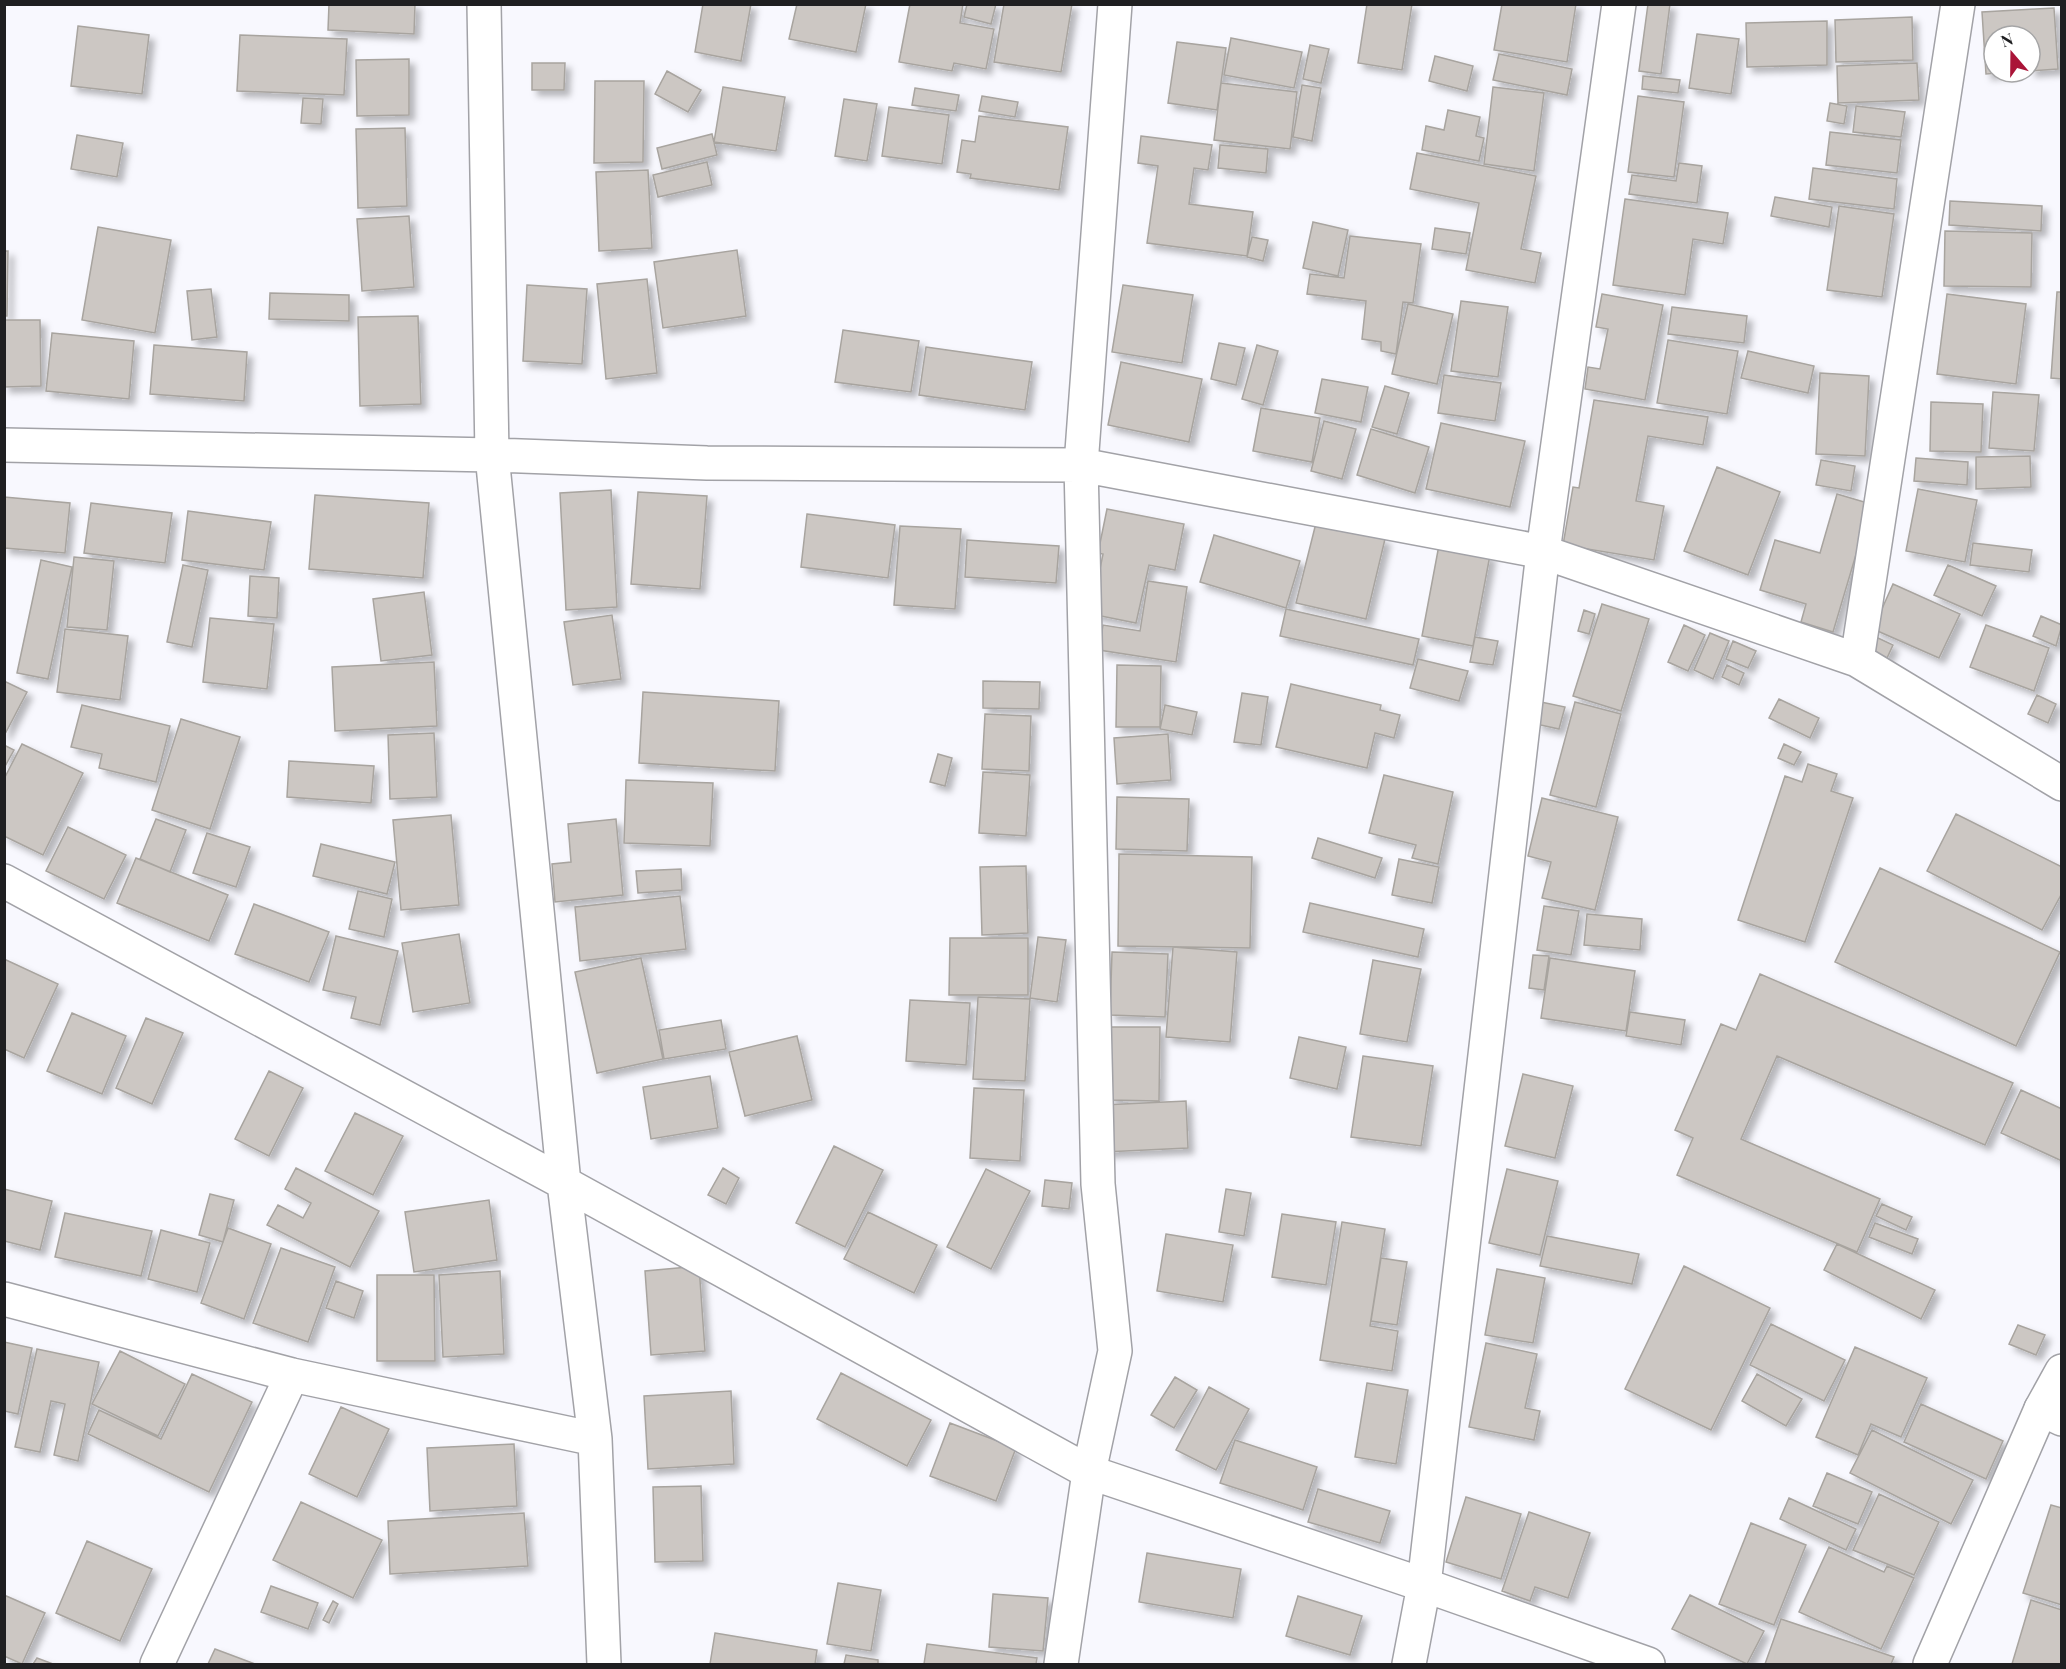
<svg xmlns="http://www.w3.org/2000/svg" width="2066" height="1669" viewBox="0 0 2066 1669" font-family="'Playfair Display',serif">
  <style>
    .building { fill: #ccc7c3; stroke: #a8a49f; stroke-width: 1.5; filter: url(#shadow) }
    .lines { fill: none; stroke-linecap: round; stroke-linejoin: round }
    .street-casing { stroke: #a2a2a7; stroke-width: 36 }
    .secondary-casing { stroke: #a2a2a7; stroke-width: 36 }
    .street { stroke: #fff; stroke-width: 33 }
    .secondary { stroke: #fff; stroke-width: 33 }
  </style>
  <defs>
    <filter id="shadow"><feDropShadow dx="5.5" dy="5.5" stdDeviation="3" flood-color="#0004"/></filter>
  </defs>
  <rect width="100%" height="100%" fill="#f8f8fe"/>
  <path class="building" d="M329,4H415L414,34L328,30Z
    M703,4H751L741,61L695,52Z
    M797,4H866L856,52L789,39Z
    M910,4H963L960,23L994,29L986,69L954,63L952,71L899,62Z
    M967,4H996L991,24L964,17Z
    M1004,4H1072L1061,72L994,62Z
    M1367,4H1412L1402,70L1358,63Z
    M1502,4H1576L1567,62L1494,50Z
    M1648,4H1670L1661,74L1639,71Z
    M2054,8L2058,69L2030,71V36H1994V72H2013L1986,74L1982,12Z
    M1912,17L1913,60L1836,62L1835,20Z
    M1827,21V65L1747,67L1746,23Z
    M78,26L149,35L142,94L71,86Z
    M1697,34L1739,39L1731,94L1689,88Z
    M240,35L347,39L344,95L237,91Z
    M1231,38L1302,52L1294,88L1224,75Z
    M1177,42L1226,48L1217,110L1168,103Z
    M1310,45L1329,49L1321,83L1303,79Z
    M1499,54L1572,69L1567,95L1493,80Z
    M1435,56L1473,66L1467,91L1429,81Z
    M409,59V115L357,116L356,60Z
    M532,63H565L564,90H532Z
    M1917,63L1919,100L1838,103L1837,66Z
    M667,71L701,90L688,112L655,94Z
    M1643,76L1680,80L1678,93L1642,89Z
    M595,81H644L643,162L594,163Z
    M1221,83L1297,92L1290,149L1214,140Z
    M1302,85L1321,88L1312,141L1293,137Z
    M723,87L785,97L776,151L714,142Z
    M1493,87L1544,93L1534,171L1484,164Z
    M915,88L959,95L956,111L912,105Z
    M982,96L1018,102L1015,117L979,111Z
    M1638,96L1684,102L1674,177L1628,172Z
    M303,98L323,99L321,124L301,123Z
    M844,99L877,104L867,161L835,156Z
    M1830,103L1847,106L1844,124L1827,121Z
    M1856,106L1905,112L1901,137L1853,132Z
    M889,107L949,115L942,164L882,156Z
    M1448,110L1480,117L1476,136L1484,138L1479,161L1422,150L1426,126L1444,130Z
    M979,116L1068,127L1059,190L970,178L971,174L957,172L962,140L975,142Z
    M405,128L407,206L358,208L356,129Z
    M1830,132L1901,140L1897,173L1826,165Z
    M712,134L717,155L662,169L657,148Z
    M77,135L123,143L117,177L71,169Z
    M1141,136L1212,145L1208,170L1194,168L1189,204L1253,212L1247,256L1147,243L1158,166L1138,163Z
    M1220,145L1268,149L1266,173L1218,168Z
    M1417,153L1536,176L1521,249L1541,253L1535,283L1466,270L1479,203L1410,189Z
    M707,162L712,185L658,197L653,175Z
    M1679,163L1702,166L1697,203L1629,194L1632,175L1676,181Z
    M1813,168L1897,179L1894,209L1809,199Z
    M648,170L652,248L599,251L596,172Z
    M1775,197L1832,207L1829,227L1771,216Z
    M1625,199L1728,213L1723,244L1693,239L1685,295L1613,285Z
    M1950,201L2042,206L2041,231L1949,225Z
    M1839,206L1894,214L1882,297L1827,290Z
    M409,216L414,287L362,291L357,219Z
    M1313,222L1348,230L1338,276L1303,268Z
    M98,227L171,240L155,333L82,320Z
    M1435,228L1470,233L1466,254L1432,249Z
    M1945,231L2032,233L2031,287L1944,286Z
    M1350,236L1421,244L1413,303L1403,302L1396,354L1381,351V342L1362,339L1366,301L1307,294L1310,274L1344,278Z
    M1252,237L1268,240L1263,261L1247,257Z
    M737,250L746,316L663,328L654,262Z
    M4,251H8L7,316H4Z
    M647,279L657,373L606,379L597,284Z
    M527,285L587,289L582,364L523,361Z
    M1123,285L1193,295L1182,363L1112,352Z
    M211,289L217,337L192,340L187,291Z
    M2057,292H2062V379L2051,378Z
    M270,293L349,295V321L269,319Z
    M1602,294L1663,305L1645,400L1585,389L1588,367L1600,369L1608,329L1596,327Z
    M1947,294L2026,304L2016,384L1937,374Z
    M1461,301L1508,307L1498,377L1451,371Z
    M1408,304L1453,314L1437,384L1392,374Z
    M1672,307L1747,316L1744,343L1668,334Z
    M418,316L421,404L360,406L358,317Z
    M4,320H40L41,386L4,387Z
    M843,330L919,341L911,392L835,382Z
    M52,333L134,341L129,399L46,391Z
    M1668,340L1738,351L1727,414L1657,403Z
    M1219,343L1245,348L1236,385L1211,379Z
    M154,345L247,352L244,401L150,394Z
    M1257,345L1278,351L1263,405L1242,399Z
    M926,347L1032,362L1025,410L919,395Z
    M1748,351L1814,366L1808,393L1741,378Z
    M1121,362L1202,379L1189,442L1108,425Z
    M1820,373L1869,376L1865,456L1816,454Z
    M1444,375L1501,383L1495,421L1438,413Z
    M1322,379L1368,387L1361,422L1315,413Z
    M1385,386L1409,393L1397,434L1372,427Z
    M1993,392L2039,395L2034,451L1989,448Z
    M1594,400L1708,417L1703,445L1648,436L1636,501L1664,506L1654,560L1563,545L1573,487L1579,488Z
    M1931,402L1983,404L1981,452L1930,451Z
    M1261,408L1320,418L1312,462L1253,451Z
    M1324,421L1356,429L1342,479L1311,471Z
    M1441,423L1525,441L1510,507L1426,489Z
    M1371,429L1429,447L1415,493L1357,475Z
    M2030,456L2031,487L1976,489V457Z
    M1916,458L1968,462L1967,485L1914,481Z
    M1821,460L1855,466L1851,491L1816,485Z
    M1717,467L1780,492L1748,575L1684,551Z
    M1918,489L1977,500L1965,562L1906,551Z
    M611,490L617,607L566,610L560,493Z
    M638,492L707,496L700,589L631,584Z
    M1837,494L1871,504L1833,632L1801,622L1806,604L1760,590L1775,540L1820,553Z
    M315,495L429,503L423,578L309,569Z
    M4,497L70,503L65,553L4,548Z
    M91,503L172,513L165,563L84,553Z
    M1107,509L1184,524L1175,570L1149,565L1136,623L1091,614L1103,554L1098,553Z
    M188,511L271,522L264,570L182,560Z
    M807,514L895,525L888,578L801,567Z
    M1316,523L1385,539L1366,619L1296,603Z
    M900,526L961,529L955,609L894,605Z
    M1214,535L1300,561L1286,608L1200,582Z
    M967,540L1059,546L1056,583L965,577Z
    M1973,543L2032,550L2029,572L1970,565Z
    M1439,545L1490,555L1473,646L1422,636Z
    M74,557L114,561L107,630L67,627Z
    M41,560L72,567L48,679L17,673Z
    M183,565L208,570L192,647L167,642Z
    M1948,565L1996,586L1982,616L1934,595Z
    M250,576L279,578L277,618L248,616Z
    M1148,581L1187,587L1176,662L1099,650L1103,625L1140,631Z
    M1893,584L1960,614L1939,658L1873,629Z
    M424,592L432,655L381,661L373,599Z
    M1602,604L1649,619L1621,711L1573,696Z
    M1286,609L1419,639L1413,665L1280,636Z
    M1584,610L1595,614L1589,634L1578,631Z
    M612,615L621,679L573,685L564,622Z
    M2041,616L2062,625L2056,646L2033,636Z
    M210,618L274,624L267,689L203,682Z
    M1684,625L1705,635L1688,671L1668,662Z
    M1986,625L2049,648L2034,691L1970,667Z
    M65,629L128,636L120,700L57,692Z
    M1710,633L1729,641L1713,679L1694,670Z
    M1475,637L1498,641L1493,665L1470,662Z
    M1876,637L1893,645L1887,658L1870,650Z
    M1733,641L1756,651L1748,668L1726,659Z
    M1418,659L1468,671L1459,701L1410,688Z
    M434,662L437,726L335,731L332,667Z
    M1117,665L1161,666L1160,727H1116Z
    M1727,665L1744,673L1739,685L1722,677Z
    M4,681L27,692L4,736Z
    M983,681L1040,682L1039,709L983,708Z
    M1291,684L1381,705L1380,710L1400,715L1394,738L1375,733L1367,768L1276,747Z
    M643,692L779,701L775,771L639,763Z
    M1242,693L1268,697L1261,745L1234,742Z
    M2037,695L2056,704L2048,723L2028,714Z
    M1779,699L1819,718L1810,738L1769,718Z
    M1541,702L1565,707L1559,729L1536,724Z
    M1575,702L1621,714L1596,807L1550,795Z
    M82,705L170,726L156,782L99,768L102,754L71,747Z
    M1165,705L1197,712L1192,735L1160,729Z
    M985,714L1031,716L1029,771L982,769Z
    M181,719L240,737L210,829L152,810Z
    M434,733L437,797L390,799L388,735Z
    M1168,734L1171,780L1117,784L1114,738Z
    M22,744L83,773L43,855L4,836V779Z
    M1784,744L1801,752L1794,765L1778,758Z
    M4,745L14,750L4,768Z
    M938,754L952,758L945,786L930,782Z
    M289,761L374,766L371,803L287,797Z
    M1808,764L1837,774L1831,791L1853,798L1805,942L1738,920L1785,776L1802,782Z
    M983,772L1030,775L1026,836L979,833Z
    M1384,775L1453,792L1438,864L1412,858L1416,845L1369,833Z
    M626,780L713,783L710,846L624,843Z
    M1117,797L1189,799L1187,851L1116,849Z
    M1542,798L1618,817L1595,910L1542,898L1551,862L1528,856Z
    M1956,814L2062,867V893L2042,930L1927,871Z
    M451,815L459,905L401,910L393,820Z
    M156,819L186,830L170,872L140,859Z
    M616,819L623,895L555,902L552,864L571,862L568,824Z
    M68,827L126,855L104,899L46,871Z
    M207,833L250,847L236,887L193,873Z
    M1318,838L1382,858L1375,878L1312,858Z
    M321,844L395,862L387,894L313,876Z
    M1119,854L1252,857L1250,948L1118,946Z
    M136,858L228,895L209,941L117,903Z
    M1399,859L1439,867L1432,903L1392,895Z
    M1026,866L1028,933L982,935L980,867Z
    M1880,868L2060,952L2016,1046L1835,962Z
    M681,869L682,890L638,893L636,871Z
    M358,891L392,899L384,937L349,929Z
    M680,896L686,949L580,961L575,907Z
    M1310,903L1424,929L1418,957L1303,932Z
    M254,904L329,932L309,982L235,954Z
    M1544,906L1579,911L1571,955L1537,950Z
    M1587,914L1642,919L1640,950L1584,945Z
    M459,934L470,1003L413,1012L402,943Z
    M336,936L398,951L380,1025L351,1018L356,997L323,990Z
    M1038,937L1066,940L1057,1002L1030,998Z
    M950,938H1028V995H949Z
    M1173,947L1237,952L1230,1042L1166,1037Z
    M1112,952L1168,954L1165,1017L1110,1015Z
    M1533,955L1549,956L1544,990L1529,988Z
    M641,958L663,1059L597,1073L575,972Z
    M1550,958L1635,971L1626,1031L1541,1018Z
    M4,959L58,984L24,1058L4,1049Z
    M1373,960L1421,969L1407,1042L1360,1034Z
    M1760,974L2013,1083L1985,1145L1777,1056L1741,1139L1880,1199L1857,1252L1677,1175L1693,1138L1675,1130L1721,1024L1736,1030Z
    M978,997L1030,999L1025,1081L973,1079Z
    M910,1000L970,1003L966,1065L906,1061Z
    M1630,1012L1685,1020L1681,1045L1626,1036Z
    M72,1013L126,1036L102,1094L47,1071Z
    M146,1018L183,1033L152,1104L116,1088Z
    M721,1020L726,1049L664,1059L659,1030Z
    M1111,1027H1160L1159,1101L1109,1100Z
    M797,1036L812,1100L745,1116L729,1052Z
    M1299,1037L1346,1047L1337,1089L1290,1078Z
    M1363,1056L1433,1066L1421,1146L1351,1137Z
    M269,1071L303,1088L269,1156L235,1139Z
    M1523,1074L1573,1086L1555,1158L1505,1146Z
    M710,1076L718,1128L651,1139L643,1087Z
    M974,1088L1024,1090L1020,1161L970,1158Z
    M2021,1090L2062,1109V1161L2001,1133Z
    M1186,1101L1188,1148L1104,1152L1102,1105Z
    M355,1113L403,1136L373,1195L325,1171Z
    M834,1146L883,1170L845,1247L796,1223Z
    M296,1168L379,1211L350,1267L267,1225L278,1205L303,1218L311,1203L285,1189Z
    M723,1168L739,1178L726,1204L708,1195Z
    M986,1169L1030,1191L991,1269L947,1247Z
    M1507,1169L1558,1181L1540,1255L1489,1243Z
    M1045,1180L1072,1183L1069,1209L1042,1206Z
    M4,1189L52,1201L40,1250L4,1241Z
    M1226,1189L1251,1193L1244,1236L1219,1232Z
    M210,1194L234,1200L223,1242L199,1235Z
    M489,1200L497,1260L414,1272L405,1212Z
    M1882,1204L1912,1217L1906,1230L1876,1216Z
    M868,1212L937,1245L914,1293L844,1259Z
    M65,1213L152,1231L141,1276L55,1257Z
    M1282,1214L1336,1222L1326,1285L1272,1277Z
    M1342,1222L1385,1229L1370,1326L1398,1331L1392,1371L1320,1360Z
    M1875,1223L1918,1239L1912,1254L1869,1237Z
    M228,1228L271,1244L244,1319L201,1303Z
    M161,1230L210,1243L197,1292L148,1279Z
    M1166,1234L1233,1245L1223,1302L1157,1291Z
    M1547,1236L1639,1254L1632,1284L1540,1266Z
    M1837,1244L1935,1290L1921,1319L1824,1270Z
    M281,1248L335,1267L308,1342L253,1323Z
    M1381,1258L1407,1262L1397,1325L1371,1321Z
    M699,1266L705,1351L651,1355L645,1271Z
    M1684,1266L1770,1308L1711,1430L1625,1389Z
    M1497,1269L1545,1278L1533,1343L1485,1335Z
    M500,1271L504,1354L443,1357L439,1275Z
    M377,1275H434L435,1361H377Z
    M336,1281L363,1291L354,1318L326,1308Z
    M1771,1324L1845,1360L1824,1401L1750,1365Z
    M2018,1325L2045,1335L2036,1355L2009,1344Z
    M4,1342L32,1348L18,1414L4,1411Z
    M1486,1343L1537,1354L1525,1408L1540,1411L1534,1440L1469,1427Z
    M1855,1347L1927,1378L1901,1437L1871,1424L1858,1455L1816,1437Z
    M37,1349L99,1362L78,1461L54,1455L65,1404L51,1401L40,1452L15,1447Z
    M120,1351L185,1384L158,1436L92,1404Z
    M841,1373L931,1420L907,1466L817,1419Z
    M192,1374L252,1402L209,1492L88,1434L99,1410L161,1439Z
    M1757,1374L1802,1399L1786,1426L1742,1401Z
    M1175,1377L1197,1390L1174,1428L1151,1415Z
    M1367,1383L1408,1390L1396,1464L1355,1457Z
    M1209,1387L1249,1409L1216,1470L1176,1450Z
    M731,1391L734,1464L648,1469L644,1396Z
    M1921,1404L2003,1441L1986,1479L1904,1442Z
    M341,1407L389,1429L357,1497L309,1474Z
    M950,1423L1016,1448L996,1501L930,1476Z
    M1872,1430L1973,1480L1951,1524L1850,1473Z
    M1235,1440L1317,1467L1303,1510L1220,1483Z
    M514,1444L517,1506L430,1511L427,1448Z
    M1827,1473L1872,1492L1858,1524L1813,1506Z
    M701,1486L703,1561L655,1562L653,1487Z
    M1318,1489L1390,1511L1380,1543L1308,1522Z
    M1879,1494L1939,1522L1914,1575L1853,1550Z
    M1466,1497L1521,1514L1501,1579L1446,1562Z
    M1789,1498L1856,1529L1846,1550L1780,1519Z
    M301,1502L382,1540L353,1598L273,1560Z
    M2051,1505L2062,1508V1605L2023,1593Z
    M1529,1512L1590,1533L1568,1598L1535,1587L1530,1601L1502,1591Z
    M524,1513L528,1566L390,1574L388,1521Z
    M1751,1523L1806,1545L1774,1625L1719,1604Z
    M87,1541L152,1569L120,1641L56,1613Z
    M1829,1547L1884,1572L1887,1566L1914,1578L1881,1649L1799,1612Z
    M1147,1553L1241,1569L1233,1618L1139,1602Z
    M838,1583L881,1590L871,1651L827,1644Z
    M271,1586L318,1603L308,1629L261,1612Z
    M993,1594L1048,1598L1043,1651L989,1647Z
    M4,1595L45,1613L22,1664L4,1656Z
    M1690,1595L1764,1631L1747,1664L1672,1629Z
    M1298,1596L1362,1616L1350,1655L1286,1636Z
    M2031,1600L2062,1610V1664H2012Z
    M333,1601L338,1604L329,1623L323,1620Z
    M1781,1619L1894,1657L1891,1664H1765Z
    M715,1633L817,1650L815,1664H710Z
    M927,1644L1037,1658L1036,1664H924Z
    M215,1649L255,1664H208Z
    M846,1655L878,1660V1664H844Z
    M37,1658L53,1664H33Z"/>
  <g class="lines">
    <defs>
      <path id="street" d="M484,4L492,455L564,1183L595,1439L604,1664
        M4,445L492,455L707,463L1081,465L1543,552L1857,660L2062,784
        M1857,660L1958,4
        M4,881L564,1183L1089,1472L1424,1585L1648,1664
        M4,1299L292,1375L595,1439
        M2041,1409L2062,1419
        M157,1664L292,1375
        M1061,1664L1089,1472L1115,1351L1098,1184L1081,465L1115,4
        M1409,1664L1424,1585L1543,552L1619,4"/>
      <path id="secondary" d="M1930,1664L2041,1409L2062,1371"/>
    </defs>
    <use href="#street" class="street-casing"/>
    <use href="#secondary" class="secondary-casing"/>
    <use href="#street" class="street"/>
    <use href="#secondary" class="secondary"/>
  </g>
  <rect width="2066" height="1669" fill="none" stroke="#1f1f21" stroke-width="12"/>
  <g transform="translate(2012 54) rotate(340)"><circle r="28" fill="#ffffff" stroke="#a5a5a6" stroke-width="1.5"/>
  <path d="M0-4.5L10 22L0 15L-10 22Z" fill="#aa1438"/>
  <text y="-9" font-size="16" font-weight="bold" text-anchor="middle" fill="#1f1f21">N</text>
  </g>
</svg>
